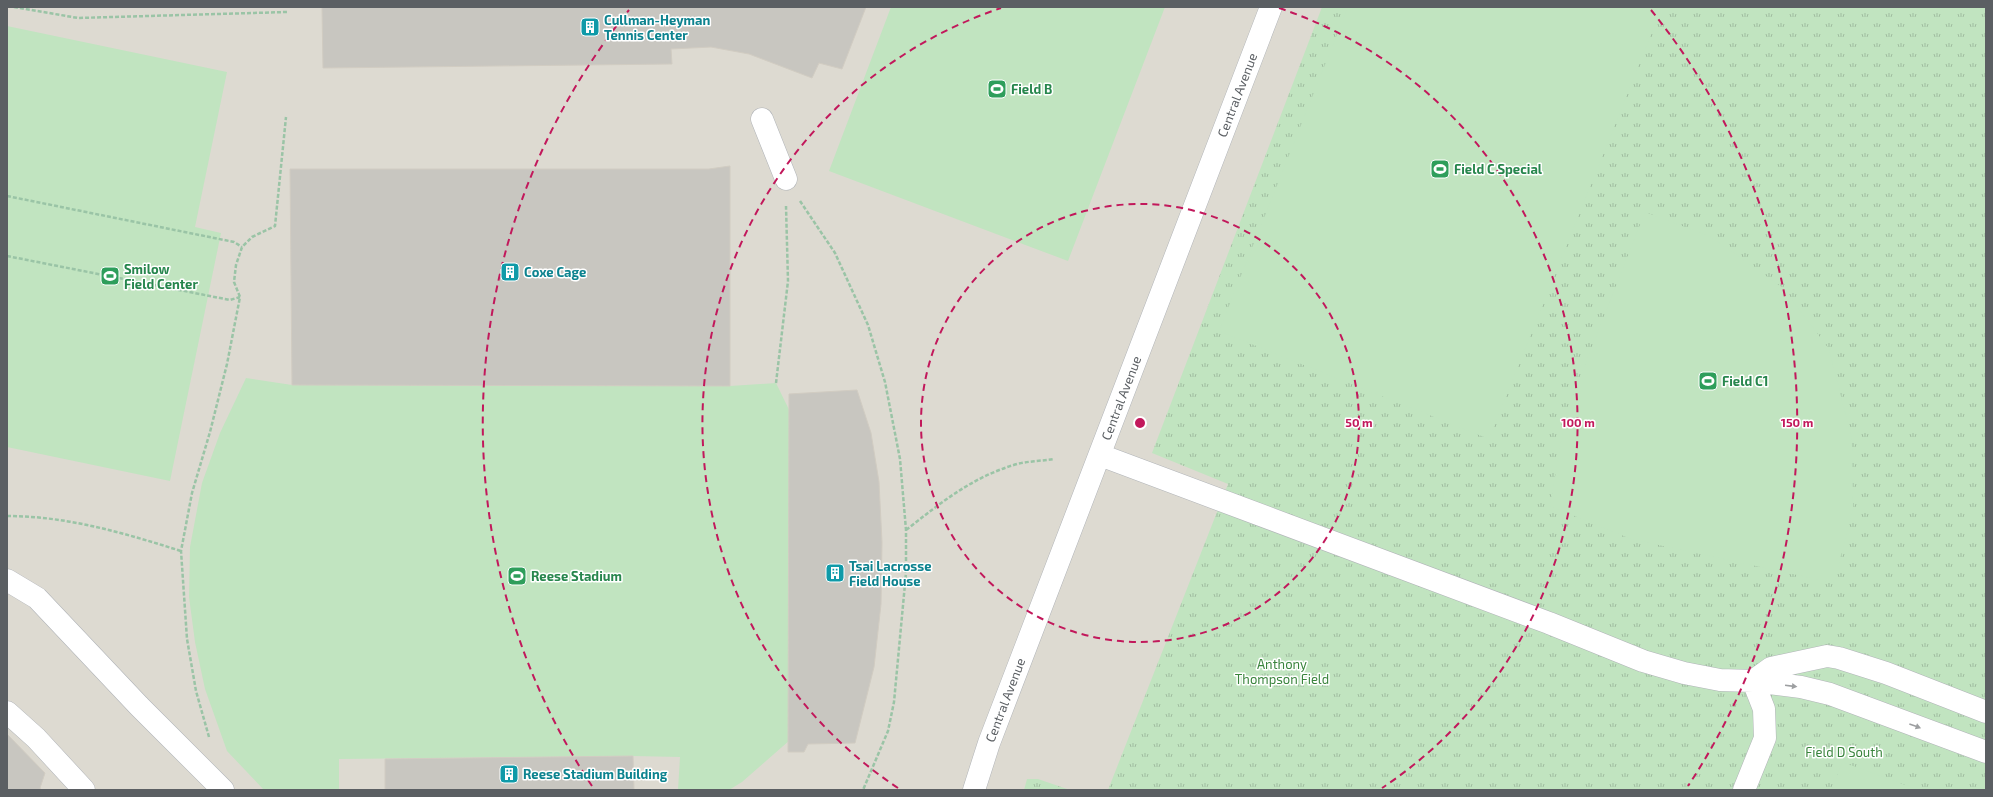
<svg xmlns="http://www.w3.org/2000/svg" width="1993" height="797" viewBox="0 0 1993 797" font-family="'Exo 2',sans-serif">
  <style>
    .education { fill: #dddad1 }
    .park { fill: url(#park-tufts) }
    .garden { fill: #c1e4c0 }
    .building { fill: #c8c6c0; stroke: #d1ccc2 }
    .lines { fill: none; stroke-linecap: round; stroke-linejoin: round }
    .minor-casing { stroke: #b1b4b8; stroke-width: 23 }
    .path { stroke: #9ac4a6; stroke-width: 2.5; stroke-dasharray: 4 2; stroke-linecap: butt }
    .minor { stroke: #fff; stroke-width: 22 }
    .oneway { fill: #9d9fa1 }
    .ring { fill: none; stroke: #c2185b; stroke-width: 2; stroke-dasharray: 7 5 }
    .labels { text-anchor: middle; stroke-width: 3; stroke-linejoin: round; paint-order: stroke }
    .culture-label { font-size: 13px; font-weight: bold; fill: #0d838f; stroke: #fff; text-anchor: start }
    .leisure-label { font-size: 13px; font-weight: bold; fill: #27864d; stroke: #fff; text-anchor: start }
    .street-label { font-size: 13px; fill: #5b5f63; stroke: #fff }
    .park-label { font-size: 13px; fill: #39843c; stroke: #fff }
    .centre { fill: #c2185b; stroke: #fff; stroke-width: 2 }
    .ring-label { font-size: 12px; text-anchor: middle; font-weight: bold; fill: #c2185b; stroke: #fff; stroke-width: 3; stroke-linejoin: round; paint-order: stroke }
  </style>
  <defs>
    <pattern id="park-tufts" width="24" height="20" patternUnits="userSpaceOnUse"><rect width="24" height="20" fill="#c1e4c0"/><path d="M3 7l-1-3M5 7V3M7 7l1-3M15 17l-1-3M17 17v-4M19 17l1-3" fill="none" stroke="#a0bca0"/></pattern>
  </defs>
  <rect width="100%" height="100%" fill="#edebe3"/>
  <path class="education" d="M7,7H1986V790H7Z"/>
  <path class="park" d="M1322,7H1986V790H1108L1228,484L1152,453Z
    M1027,779H1038L1070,790H1024Z"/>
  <path class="garden" d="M891,7H1165L1068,261L829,171Z
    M1348,7H1662L1489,439L1219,331Z
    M7,26L227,72L195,227L221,233L170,481L7,447Z
    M1645,212L1711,237L1783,288L1829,349L1852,440L1853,507L1834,583L1631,539L1550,506L1566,413Z
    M246,378L292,385L730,386L776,383L796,424L790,740L742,782L729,790H678L680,757L633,756L339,759V790H264L227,751L205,689L195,642L189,597L190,547L202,483L220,433Z
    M1842,762L1919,790H1832Z"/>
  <path class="building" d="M322,7H866L842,69L819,63L812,78L749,54L711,47L671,49L672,64L323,68Z
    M730,166V386L292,385L290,169H709Z
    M857,390L871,433L879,482L882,542L881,604L874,667L855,743L808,744L804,752H788L789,394Z
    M7,734L45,773L40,788L41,790H7Z
    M633,756L634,790H385V759Z"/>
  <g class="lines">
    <defs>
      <path id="minor" d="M762,119L786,179
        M1100,455L1549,623L1643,661L1684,673L1720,680L1753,681L1801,687L1830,694L1986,752
        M7,580L37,598L139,706L223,790
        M1753,681L1771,668L1827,656L1839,658L1886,673L1986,712
        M7,712L36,738L84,790
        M974,790L989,743L1271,7
        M1744,790L1765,738L1764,709L1753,681"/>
    </defs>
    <use href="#minor" class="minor-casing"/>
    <path class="path" d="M14,7L78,18L287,12
      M7,196L234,242L242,247
      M800,201L835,253L868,325L885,382L900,459L906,530V573L894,702L888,731L863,790
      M7,256L230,300L240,297
      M776,383L788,281L786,206
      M7,516C67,516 124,533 181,551
      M906,530C942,502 972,477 1017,464C1029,461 1042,461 1054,459
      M209,737L196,691L187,639L181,551L192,493L210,432L227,364L240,297L234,282L236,265L242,247L252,237L275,226L286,117"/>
    <use href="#minor" class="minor"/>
  </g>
  <defs><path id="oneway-solid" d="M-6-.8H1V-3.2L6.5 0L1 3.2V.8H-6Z"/></defs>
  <g class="oneway">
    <use href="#oneway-solid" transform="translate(1791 686) rotate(7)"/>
    <use href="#oneway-solid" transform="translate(1915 726) rotate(20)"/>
  </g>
  <g class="ring">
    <circle cx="1140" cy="423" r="219"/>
    <path d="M898 788A438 438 0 0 1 1001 8M1279 8A438 438 0 0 1 1382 788"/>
    <path d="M592 786A657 657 0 0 1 629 10M1651 10A657 657 0 0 1 1688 786"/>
  </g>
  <defs>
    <symbol id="building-square" viewBox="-11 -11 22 22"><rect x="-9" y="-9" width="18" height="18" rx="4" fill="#0f9aa8" stroke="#fff"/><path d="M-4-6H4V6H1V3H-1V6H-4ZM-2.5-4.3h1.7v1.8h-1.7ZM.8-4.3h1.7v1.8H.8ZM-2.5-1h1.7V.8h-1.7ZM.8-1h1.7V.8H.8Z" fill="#fff"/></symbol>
    <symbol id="stadium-square" viewBox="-11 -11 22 22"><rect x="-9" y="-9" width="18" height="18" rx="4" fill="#2e9e5b" stroke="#fff"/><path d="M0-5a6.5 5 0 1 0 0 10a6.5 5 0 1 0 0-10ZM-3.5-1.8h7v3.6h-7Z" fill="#fff"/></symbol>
  </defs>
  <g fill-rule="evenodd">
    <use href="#building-square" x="579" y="16" width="22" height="22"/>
    <use href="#stadium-square" x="986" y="78" width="22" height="22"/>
    <use href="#stadium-square" x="1429" y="158" width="22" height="22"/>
    <use href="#building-square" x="499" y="261" width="22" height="22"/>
    <use href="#stadium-square" x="99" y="265" width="22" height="22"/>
    <use href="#stadium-square" x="1697" y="370" width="22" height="22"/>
    <use href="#building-square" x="824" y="562" width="22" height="22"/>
    <use href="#stadium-square" x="506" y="565" width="22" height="22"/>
    <use href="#building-square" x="498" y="763" width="22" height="22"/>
  </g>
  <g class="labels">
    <g class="culture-label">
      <text x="604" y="25">Cullman-Heyman<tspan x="604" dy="15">Tennis Center</tspan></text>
      <text x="524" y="277">Coxe Cage</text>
      <text x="849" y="571">Tsai Lacrosse<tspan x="849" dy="15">Field House</tspan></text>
      <text x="523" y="779">Reese Stadium Building</text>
    </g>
    <g class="leisure-label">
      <text x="1011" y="94">Field B</text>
      <text x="1454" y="174">Field C Special</text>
      <text x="124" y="274">Smilow<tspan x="124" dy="15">Field Center</tspan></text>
      <text x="1722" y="386">Field C1</text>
      <text x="531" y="581">Reese Stadium</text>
    </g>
    <g class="street-label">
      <text transform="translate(1237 95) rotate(-69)" y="5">Central Avenue</text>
      <text transform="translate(1121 398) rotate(-69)" y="5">Central Avenue</text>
      <text transform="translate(1005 700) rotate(-69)" y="5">Central Avenue</text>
    </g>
    <g class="park-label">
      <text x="1282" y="669">Anthony<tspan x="1282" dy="15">Thompson Field</tspan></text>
      <text x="1844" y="757">Field D South</text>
    </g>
  </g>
  <circle cx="1140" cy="423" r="6" class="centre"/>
  <g class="ring-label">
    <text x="1359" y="427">50 m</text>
    <text x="1578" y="427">100 m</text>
    <text x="1797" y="427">150 m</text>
  </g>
  <rect width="1993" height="797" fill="none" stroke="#5b5f63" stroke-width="16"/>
</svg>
